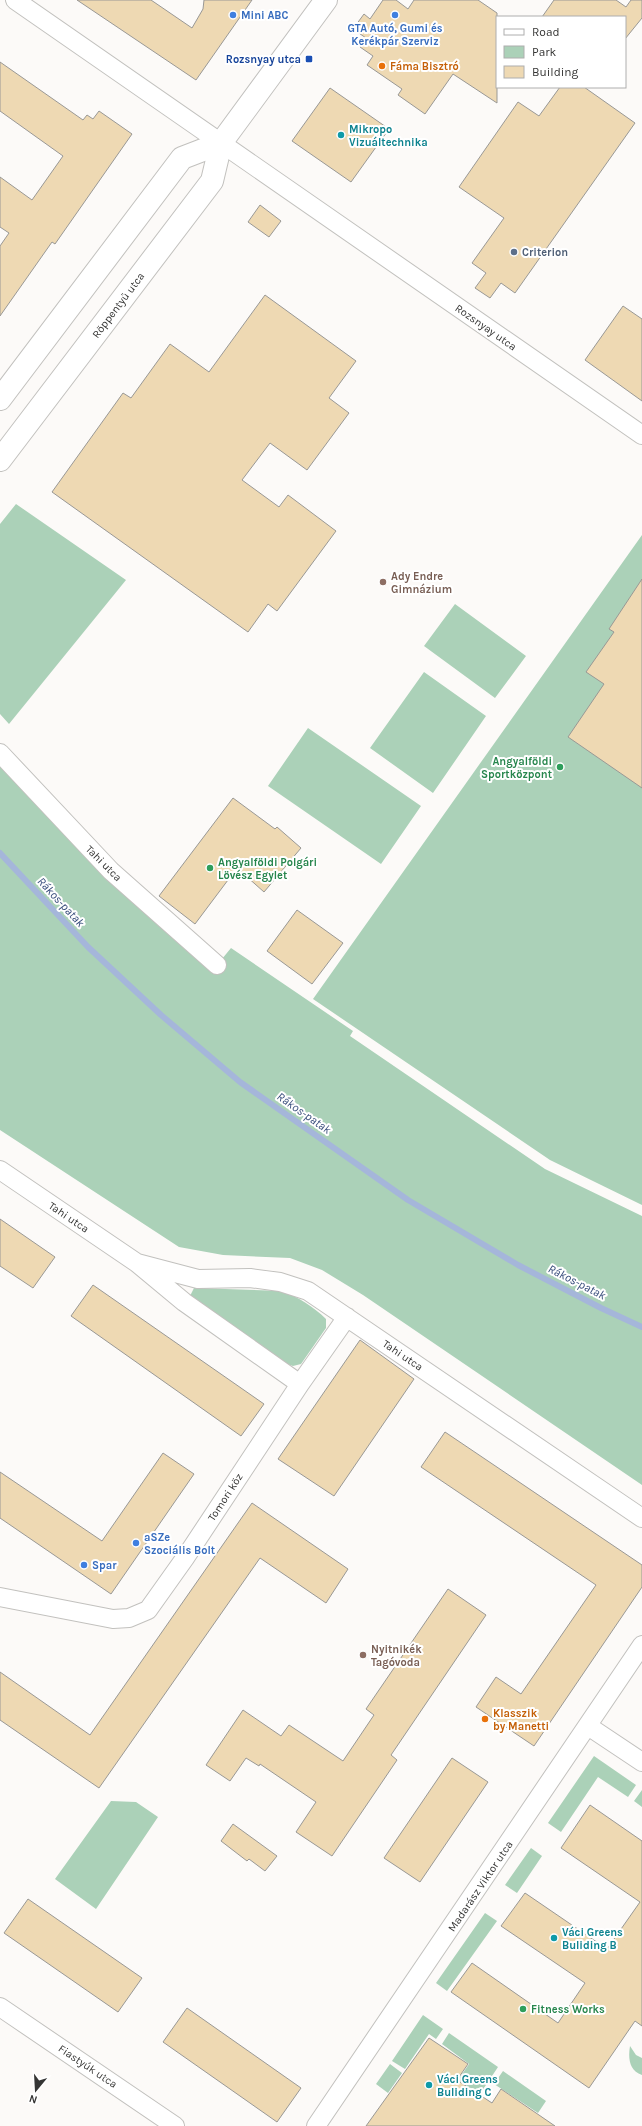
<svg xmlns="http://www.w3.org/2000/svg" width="642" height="2126" viewBox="0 0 642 2126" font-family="Karla,sans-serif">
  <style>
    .green { fill: #abd1b8 }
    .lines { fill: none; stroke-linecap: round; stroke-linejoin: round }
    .stream { stroke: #a5b6da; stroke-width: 6 }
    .building { fill: #eed9b3; stroke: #999895 }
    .street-casing { stroke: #c2c1be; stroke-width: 20 }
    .secondary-casing { stroke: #c2c1be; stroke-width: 24 }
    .street { stroke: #fff; stroke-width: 18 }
    .secondary { stroke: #fff; stroke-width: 22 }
    .shop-dot { fill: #3f7fe0; stroke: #fff; stroke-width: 1.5 }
    .transit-dot { fill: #1a4fb4; stroke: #fff; stroke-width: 1.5 }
    .food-dot { fill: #e8710a; stroke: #fff; stroke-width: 1.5 }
    .culture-dot { fill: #0f9aa8; stroke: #fff; stroke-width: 1.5 }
    .service-dot { fill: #5c6f8a; stroke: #fff; stroke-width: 1.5 }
    .education-dot { fill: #8d6e63; stroke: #fff; stroke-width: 1.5 }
    .leisure-dot { fill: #2e9e5b; stroke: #fff; stroke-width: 1.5 }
    .labels { text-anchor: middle; stroke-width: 4; stroke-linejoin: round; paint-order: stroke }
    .shop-label { font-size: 11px; font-weight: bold; fill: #366cbe; stroke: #fff; text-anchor: start }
    .transit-label { font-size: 11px; font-weight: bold; fill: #164399; stroke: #fff; text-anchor: end }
    .food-label { font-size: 11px; font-weight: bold; fill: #c56008; stroke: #fff; text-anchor: start }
    .culture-label { font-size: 11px; font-weight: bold; fill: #0d838f; stroke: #fff; text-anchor: start }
    .service-label { font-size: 11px; font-weight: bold; fill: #4e5e75; stroke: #fff; text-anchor: start }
    .street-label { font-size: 11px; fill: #353534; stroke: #fff }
    .education-label { font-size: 11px; font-weight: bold; fill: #785e54; stroke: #fff; text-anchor: start }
    .leisure-label { font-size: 11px; font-weight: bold; fill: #27864d; stroke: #fff; text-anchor: start }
    .water-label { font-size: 12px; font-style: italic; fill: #344979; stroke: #fff }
  </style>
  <rect width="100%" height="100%" fill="#fcfaf8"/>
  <path class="green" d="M16,504L126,580L9,724L0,714V524Z
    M642,535V1205L550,1160L313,999Z
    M455,604L526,656L495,698L424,646Z
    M424,672L486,716L433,793L370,748Z
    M308,728L421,806L381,864L268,786Z
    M0,753L217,965L231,948L353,1031L350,1036L545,1169L642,1216V1485L363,1295L322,1270L290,1258L223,1255L179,1247L0,1130Z
    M194,1288L282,1291C298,1297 314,1307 326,1319V1328L301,1364L293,1366L284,1363L190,1296Z
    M594,1756L636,1785L628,1797L598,1777L561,1832L548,1823Z
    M642,1790V1807L634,1801Z
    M111,1801L136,1802L158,1817L96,1909L55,1879Z
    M531,1848L542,1856L517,1893L505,1885Z
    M485,1913L497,1921L447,1991L436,1983Z
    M423,2015L443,2029L436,2039L429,2034L405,2069L392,2061Z
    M449,2033L498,2067L480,2094L458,2080L469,2064L442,2044Z
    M630,2046L636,2055L642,2058V2075C629,2071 628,2058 630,2046Z
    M390,2064L402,2073L388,2093L376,2084Z
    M503,2071L546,2101L538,2113L494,2084Z"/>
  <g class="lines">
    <path class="stream" d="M0,853L88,947L161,1015L240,1082L408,1200L518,1265L601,1308L642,1327"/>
  </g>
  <path class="building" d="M77,0H151L192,28L203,9L204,0H252L196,80Z
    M383,0H396L408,9L414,0H478L497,13V103L453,74L425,114L398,95L402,89L367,65L373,56L360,47L366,38L353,29L364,14L370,19Z
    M554,0H616L626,7L631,0H642V18L625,39V17H542Z
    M0,62L83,120L87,115L93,119L99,111L132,134L55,244L52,242L0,316V246L9,233L0,227V177L32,200L63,156L0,111Z
    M560,87H584L635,123L515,293L501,283L490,298L475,288L486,273L472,263L504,218L459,187L518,102L539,116Z
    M330,88L389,129L351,182L292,141Z
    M260,205L281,221L269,237L248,222Z
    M265,295L356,361L329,398L349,413L307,470L270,443L242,480L279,507L288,495L336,531L277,611L268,604L248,632L52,492L123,393L131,398L170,344L209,372Z
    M623,306L642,319V401L585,360Z
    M642,579V788L568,737L604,684L586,672L614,632L609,629Z
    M233,798L275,829L277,827L301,848L264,892L237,868L195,924L159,896Z
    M297,910L343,943L312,984L267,951Z
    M0,1219L55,1257L33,1288L0,1266Z
    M93,1285L264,1404L241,1436L71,1316Z
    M360,1340L414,1379L334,1496L278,1459Z
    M445,1432L642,1565V1587L534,1746L476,1707L496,1677L521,1694L596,1585L421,1467Z
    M163,1453L194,1474L111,1594L0,1518V1472L102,1541Z
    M252,1503L348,1569L326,1603L260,1558L99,1788L0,1720V1672L90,1735Z
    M448,1589L486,1615L391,1755L397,1760L332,1856L296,1832L316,1802L260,1764L259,1766L246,1758L230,1781L206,1765L243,1710L281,1736L289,1725L343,1761L374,1715L366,1709Z
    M452,1758L488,1782L420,1882L384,1858Z
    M590,1805L642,1841V2026L635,2021L589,2088L451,1992L472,1963L558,2023L585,1983L501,1926L525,1893L607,1949L640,1902L561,1848Z
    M233,1824L277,1856L265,1871L249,1859L247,1861L221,1841Z
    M28,1899L142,1978L118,2012L4,1933Z
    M187,2008L301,2088L277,2122L163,2042Z
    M429,2038L468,2064L457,2080L492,2103L501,2089L555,2126H366Z"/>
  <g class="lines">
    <defs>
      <path id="street" d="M15,0L642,435
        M0,753L111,871L217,965
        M0,1170L137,1263L184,1302L300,1384
        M137,1263L198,1279L250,1278L280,1282L308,1291L642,1518
        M0,1597L113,1619L129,1618L148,1610L185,1558L300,1384L347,1317
        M588,1726L642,1762
        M0,2007L175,2126
        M316,2126L642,1645"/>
      <path id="secondary" d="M0,399L182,158L221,143
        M0,460L212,181L221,143L326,0"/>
    </defs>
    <use href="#street" class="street-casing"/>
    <use href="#secondary" class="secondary-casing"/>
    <use href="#street" class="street"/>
    <use href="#secondary" class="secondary"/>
  </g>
  <g class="shop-dot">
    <circle cx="233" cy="15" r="4"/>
    <circle cx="395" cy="15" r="4"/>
    <circle cx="136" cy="1543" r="4"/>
    <circle cx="84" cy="1565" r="4"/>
  </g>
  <rect class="transit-dot" x="305" y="55" width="8" height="8" rx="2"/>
  <g class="food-dot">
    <circle cx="382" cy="66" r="4"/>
    <circle cx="485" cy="1719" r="4"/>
  </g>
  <g class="culture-dot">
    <circle cx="341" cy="135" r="4"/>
    <circle cx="554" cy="1938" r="4"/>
    <circle cx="429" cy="2085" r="4"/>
  </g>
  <circle class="service-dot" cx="514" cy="252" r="4"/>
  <g class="education-dot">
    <circle cx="383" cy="582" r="4"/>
    <circle cx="363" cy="1655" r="4"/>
  </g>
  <g class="leisure-dot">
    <circle cx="560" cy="767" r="4"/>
    <circle cx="210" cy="868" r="4"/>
    <circle cx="523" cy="2009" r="4"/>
  </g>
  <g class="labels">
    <g class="shop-label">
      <text x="241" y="19">Mini ABC</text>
      <text x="395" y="32" text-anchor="middle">GTA Autó, Gumi és<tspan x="395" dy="13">Kerékpár Szerviz</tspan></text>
      <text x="144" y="1541">aSZe<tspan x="144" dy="13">Szociális Bolt</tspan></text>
      <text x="92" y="1569">Spar</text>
    </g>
    <g class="transit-label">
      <text x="301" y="63">Rozsnyay utca</text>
    </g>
    <g class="food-label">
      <text x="390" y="70">Fáma Bisztró</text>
      <text x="493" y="1717">Klasszik<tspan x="493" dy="13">by Manetti</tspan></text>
    </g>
    <g class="culture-label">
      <text x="349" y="133">Mikropo<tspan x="349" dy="13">Vizuáltechnika</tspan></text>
      <text x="562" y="1936">Váci Greens<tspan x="562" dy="13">Buliding B</tspan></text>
      <text x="437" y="2083">Váci Greens<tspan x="437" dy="13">Buliding C</tspan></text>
    </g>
    <g class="service-label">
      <text x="522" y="256">Criterion</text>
    </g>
    <g class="street-label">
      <text transform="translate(118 305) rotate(-53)" y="4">Röppentyű utca</text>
      <text transform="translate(486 327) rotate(35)" y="4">Rozsnyay utca</text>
      <text transform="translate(104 863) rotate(45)" y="4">Tahi utca</text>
      <text transform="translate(69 1217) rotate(34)" y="4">Tahi utca</text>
      <text transform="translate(403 1355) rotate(34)" y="4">Tahi utca</text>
      <text transform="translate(225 1497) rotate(-57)" y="4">Tomori köz</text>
      <text transform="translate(480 1886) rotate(-56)" y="4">Madarász Viktor utca</text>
      <text transform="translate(88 2066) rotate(34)" y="4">Fiastyúk utca</text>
    </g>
    <g class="education-label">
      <text x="391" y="580">Ady Endre<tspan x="391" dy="13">Gimnázium</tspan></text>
      <text x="371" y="1653">Nyitnikék<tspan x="371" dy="13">Tagóvoda</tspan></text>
    </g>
    <g class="leisure-label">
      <text x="552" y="765" text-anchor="end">Angyalföldi<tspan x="552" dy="13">Sportközpont</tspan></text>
      <text x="218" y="866">Angyalföldi Polgári<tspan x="218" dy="13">Lövész Egylet</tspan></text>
      <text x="531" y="2013">Fitness Works</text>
    </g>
    <g class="water-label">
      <text transform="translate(61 902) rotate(47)" y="4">Rákos-patak</text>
      <text transform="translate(304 1113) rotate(35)" y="4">Rákos-patak</text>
      <text transform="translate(577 1282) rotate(27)" y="4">Rákos-patak</text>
    </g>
  </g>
  <rect x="496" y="16" width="130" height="72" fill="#ffffff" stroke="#aeaeae"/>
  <rect x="504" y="29" width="20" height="6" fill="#ffffff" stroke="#aeaeae"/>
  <text x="532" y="36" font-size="12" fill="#353534">Road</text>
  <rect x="504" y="46" width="20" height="12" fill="#abd1b8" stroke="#aeaeae"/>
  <text x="532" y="56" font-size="12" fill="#353534">Park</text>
  <rect x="504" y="66" width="20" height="12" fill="#eed9b3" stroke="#aeaeae"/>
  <text x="532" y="76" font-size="12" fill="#353534">Building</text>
  <g transform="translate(36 2090) rotate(198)" stroke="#ffffff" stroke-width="3" paint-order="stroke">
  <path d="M0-3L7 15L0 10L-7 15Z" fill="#353534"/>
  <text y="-6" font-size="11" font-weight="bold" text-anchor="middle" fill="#353534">N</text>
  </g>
</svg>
